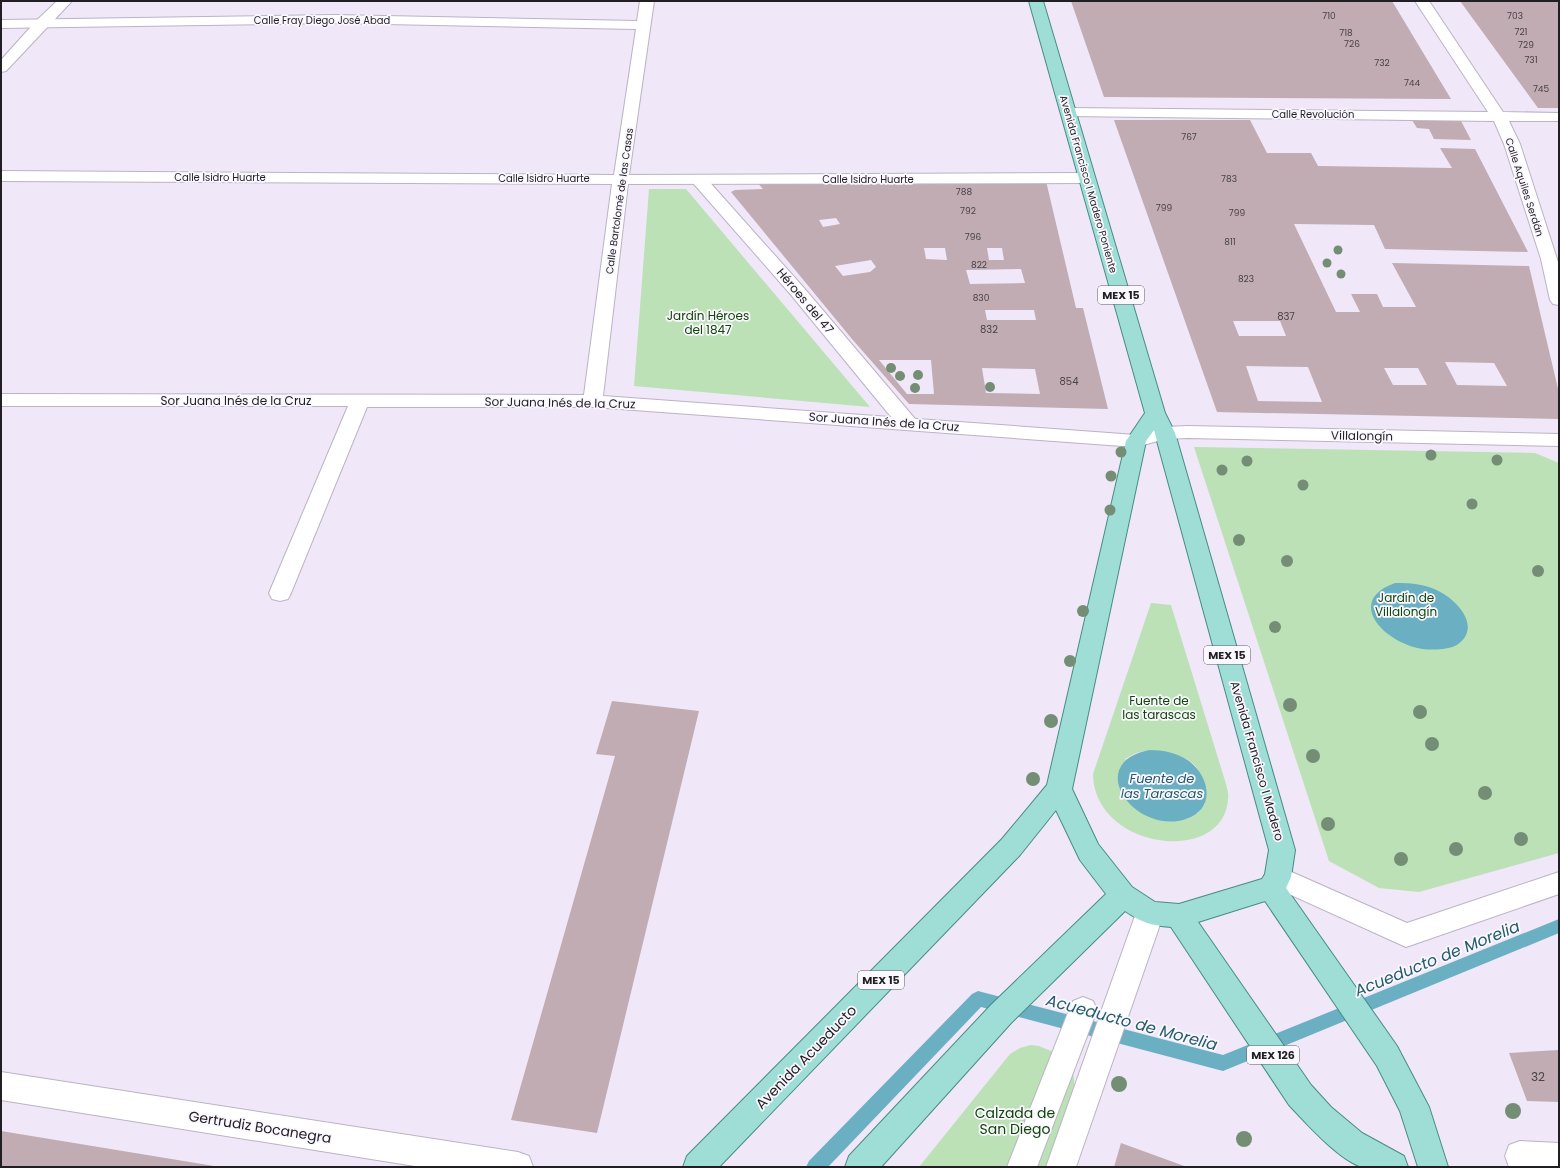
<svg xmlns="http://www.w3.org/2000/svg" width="1560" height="1168" viewBox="0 0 1560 1168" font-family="Poppins,sans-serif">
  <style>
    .green { fill: #bce1b7; fill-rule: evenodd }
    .water { fill: #6bafc2 }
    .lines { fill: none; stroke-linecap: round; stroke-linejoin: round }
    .stream { fill: #6bafc2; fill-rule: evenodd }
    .building { fill: #c0acb2; fill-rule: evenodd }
    .pedestrian-casing { stroke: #bbb3c3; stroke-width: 2 }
    .minor-casing { stroke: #bbb3c3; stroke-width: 2 }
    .tertiary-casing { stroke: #bbb3c3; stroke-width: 2 }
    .primary-casing { stroke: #488c86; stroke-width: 2 }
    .pedestrian { fill: #fff; fill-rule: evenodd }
    .minor { fill: #fff; fill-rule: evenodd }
    .tertiary { fill: #fff; fill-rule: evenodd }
    .primary { fill: #9eded6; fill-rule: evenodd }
    .tree { fill: #748e75 }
    .labels { text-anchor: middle; stroke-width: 3.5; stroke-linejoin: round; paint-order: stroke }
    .far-number-label { font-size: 9px; fill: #494248 }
    .far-street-label { font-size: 10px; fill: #211e24; stroke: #faf7fe }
    .number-label { font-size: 10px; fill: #494248 }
    .shield { fill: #faf7fe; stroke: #625f65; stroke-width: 1 }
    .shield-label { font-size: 11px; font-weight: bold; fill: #211e24 }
    .street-label { font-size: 12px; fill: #211e24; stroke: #faf7fe }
    .park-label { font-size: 12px; fill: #0f4509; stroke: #faf7fe }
    .near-number-label { font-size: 12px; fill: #494248 }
    .water-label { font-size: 13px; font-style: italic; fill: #245c6b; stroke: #faf7fe }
    .near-street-label { font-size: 14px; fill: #211e24; stroke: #faf7fe }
    .near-park-label { font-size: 14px; fill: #0f4509; stroke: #faf7fe }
    .near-water-label { font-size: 16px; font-style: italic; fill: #245c6b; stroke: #faf7fe }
  </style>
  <rect width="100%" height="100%" fill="#f0e7f8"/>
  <path class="green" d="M649,189H686L870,407L634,386Z
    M1194,447L1535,453L1559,463V853L1419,892L1379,888L1329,861Z
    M1151,603L1171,605L1226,784C1227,789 1229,794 1228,799C1224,866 1094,850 1093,774ZM1149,750C1164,752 1193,755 1199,772C1202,782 1203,794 1205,804L1198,813L1187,819L1125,759L1136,753Z
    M1031,1045L1039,1046L1058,1054L1073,1073L1074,1079V1091L1047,1167H919L1010,1054L1020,1048Z"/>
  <path class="water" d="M1395,583C1412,583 1428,584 1442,593C1456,601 1475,620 1465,637C1461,643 1455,647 1448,648C1433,651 1417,650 1403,643C1373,629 1353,598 1395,583Z
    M1149,750C1163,750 1178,753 1189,761C1210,777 1216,809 1186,819C1136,836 1082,764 1149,750Z"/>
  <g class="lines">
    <path class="stream" d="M1559,919V933L1223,1071L981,1007L828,1167H806L809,1161L972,994L978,991L1223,1055Z"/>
  </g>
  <path class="building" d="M1071,1H1392L1451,99L1104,97Z
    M1460,1H1559V108H1538Z
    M1114,120H1250L1267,153H1311L1318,166L1452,168L1440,148L1475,149L1528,252L1385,249L1374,225L1294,224L1336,312H1360L1351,294H1377L1383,307H1416L1392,263L1529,266L1559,393V419L1217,412ZM1233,321H1280L1286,336H1239ZM1445,362L1494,363L1507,386L1457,385ZM1246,366L1308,367L1322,402L1258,401ZM1384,368H1418L1427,385H1393Z
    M1412,120L1461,121L1471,140L1434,139L1429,129L1417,128Z
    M755,180L1046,181L1076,308H1083L1108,409L909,404L852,339L731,192L735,190L763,189ZM836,218L840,224L823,227L819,220ZM924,248H945L947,260L926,259ZM987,248H1002L1004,260H989ZM871,260L876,267L870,272L843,276L835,266ZM1021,269L1025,283L970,284L966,270ZM985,310H1034L1036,320H987ZM879,360H931L934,394H907ZM982,368L1035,369L1040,394L986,393Z
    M612,701L699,711L597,1133L511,1120L615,756L596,754Z
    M1559,1050V1102L1527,1101L1509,1053Z
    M1,1131L214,1166V1167H1Z
    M1121,1143L1187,1167H1114Z"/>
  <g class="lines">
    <defs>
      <path id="pedestrian" d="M699,175L705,177L804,288L916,420L919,424L916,428C902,432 896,422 887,412L792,296L693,183L691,180L693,177Z
        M1083,997L1093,1001L1097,1010L1037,1167H1007L1069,1010L1073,1001Z
        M1520,1141L1559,1143V1167H1509L1505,1156L1509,1145Z"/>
      <path id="minor" d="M640,1H654L629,175L1087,173L1093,175L1095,178L1093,181L1087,183L628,184L603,396L1136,435L1165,427L1188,426L1559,434V446L1188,438L1165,439L1136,447L593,407H367L291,593L288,599L280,601L272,599L269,593L348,406H1V394L584,395L612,184L1,181V171L614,175L636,29L334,23L1,28V20L334,15L637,21Z
        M1415,1H1429L1503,112L1559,113V121H1509L1520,144L1557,259L1559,265V305L1553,304L1550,300L1541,259L1504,144L1494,121L1068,116L1063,115L1061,112L1063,109L1068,108L1488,112Z
        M1278,866L1407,923L1559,872V894L1406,947L1269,885L1265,877L1269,869Z
        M1150,901L1160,905L1164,913L1076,1167H1046L1136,913L1140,905Z
        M1,1072L518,1152L529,1156L533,1167H421L1,1100Z"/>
      <path id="tertiary" d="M57,1H72L6,71L1,72V60L37,20Z"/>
      <path id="primary" d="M1029,1H1043L1165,413L1175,433L1295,850L1291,877L1286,888L1397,1046L1429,1107L1448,1167H1418L1400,1111L1377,1066L1265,901L1198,922L1311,1085L1331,1107L1362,1133L1404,1156L1408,1167C1398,1167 1370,1168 1362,1167C1339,1160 1306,1123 1289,1105L1171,927C1149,925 1143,923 1125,911L1011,1023L881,1167H845L849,1156L991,1005L1106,894L1080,860L1056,810L1020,855L719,1167H683L687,1156L1002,839L1047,785L1126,441L1145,413ZM1154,430L1269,850L1265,874L1262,879L1179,904L1155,902L1132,887L1098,844L1072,789L1146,441Z"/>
    </defs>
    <use href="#pedestrian" class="pedestrian-casing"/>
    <use href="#minor" class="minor-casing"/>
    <use href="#tertiary" class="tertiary-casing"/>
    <use href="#primary" class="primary-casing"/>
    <use href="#pedestrian" class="pedestrian"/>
    <use href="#minor" class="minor"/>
    <use href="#tertiary" class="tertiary"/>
    <use href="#primary" class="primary"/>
  </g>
  <g class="tree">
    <circle cx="1338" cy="250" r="4.5"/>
    <circle cx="1327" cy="263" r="4.5"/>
    <circle cx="1341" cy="274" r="4.5"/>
    <circle cx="891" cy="368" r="5"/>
    <circle cx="918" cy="375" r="5"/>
    <circle cx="900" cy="376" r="5"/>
    <circle cx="990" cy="387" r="5"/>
    <circle cx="915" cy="388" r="5"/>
    <circle cx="1121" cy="452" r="5.5"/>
    <circle cx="1431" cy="455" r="5.5"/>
    <circle cx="1497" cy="460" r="5.5"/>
    <circle cx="1247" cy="461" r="5.5"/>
    <circle cx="1222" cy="470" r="5.5"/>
    <circle cx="1111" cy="476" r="5.5"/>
    <circle cx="1303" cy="485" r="5.5"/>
    <circle cx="1472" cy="504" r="5.5"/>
    <circle cx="1110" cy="510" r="5.5"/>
    <circle cx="1239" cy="540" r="6"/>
    <circle cx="1287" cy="561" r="6"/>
    <circle cx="1538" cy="571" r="6"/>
    <circle cx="1083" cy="611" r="6"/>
    <circle cx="1275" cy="627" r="6"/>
    <circle cx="1070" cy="661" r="6"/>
    <circle cx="1290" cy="705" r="7"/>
    <circle cx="1420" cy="712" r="7"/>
    <circle cx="1051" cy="721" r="7"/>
    <circle cx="1432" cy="744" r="7"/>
    <circle cx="1313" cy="756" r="7"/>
    <circle cx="1033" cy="779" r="7"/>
    <circle cx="1485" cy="793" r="7"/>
    <circle cx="1328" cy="824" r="7"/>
    <circle cx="1521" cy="839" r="7"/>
    <circle cx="1456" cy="849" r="7"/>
    <circle cx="1401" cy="859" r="7"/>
    <circle cx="1119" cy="1084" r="8"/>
    <circle cx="1513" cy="1111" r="8"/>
    <circle cx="1244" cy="1139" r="8"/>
  </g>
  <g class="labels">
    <g class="far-number-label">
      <text x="1329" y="19">710</text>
      <text x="1515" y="19">703</text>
      <text x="1521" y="35">721</text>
      <text x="1346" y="36">718</text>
      <text x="1352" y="47">726</text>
      <text x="1526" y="48">729</text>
      <text x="1531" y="63">731</text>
      <text x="1382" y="66">732</text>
      <text x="1412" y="86">744</text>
      <text x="1541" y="92">745</text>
      <text x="1189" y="140">767</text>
      <text x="1229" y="182">783</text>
      <text x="964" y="195">788</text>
      <text x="1164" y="211">799</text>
      <text x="968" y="214">792</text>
      <text x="1237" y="216">799</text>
      <text x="973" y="240">796</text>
      <text x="1230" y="245">811</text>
      <text x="979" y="268">822</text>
      <text x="1246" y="282">823</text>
      <text x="981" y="301">830</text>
    </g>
    <g class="far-street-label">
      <text x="322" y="24">Calle Fray Diego José Abad</text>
      <text x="1313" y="118">Calle Revolución</text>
      <text x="220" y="181">Calle Isidro Huarte</text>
      <text x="544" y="182">Calle Isidro Huarte</text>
      <text x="868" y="183">Calle Isidro Huarte</text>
      <text transform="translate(1089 184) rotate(74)" y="4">Avenida Francisco I Madero Poniente</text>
      <text transform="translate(1525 187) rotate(72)" y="4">Calle Aquiles Serdán</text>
      <text transform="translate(619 201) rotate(-82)" y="4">Calle Bartolomé de las Casas</text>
    </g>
    <g class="number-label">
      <text x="1286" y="320">837</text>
      <text x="989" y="333">832</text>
      <text x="1069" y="385">854</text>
    </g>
    <g class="shield">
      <rect x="1098" y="286" width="46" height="18" rx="3"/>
      <rect x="1204" y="646" width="46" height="18" rx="3"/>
      <rect x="858" y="971" width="46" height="18" rx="3"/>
      <rect x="1247" y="1046" width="52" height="18" rx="3"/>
    </g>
    <g class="shield-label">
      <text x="1121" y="299">MEX 15</text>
      <text x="1227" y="659">MEX 15</text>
      <text x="881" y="984">MEX 15</text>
      <text x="1273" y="1059">MEX 126</text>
    </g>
    <g class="street-label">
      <text transform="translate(805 301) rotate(50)" y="4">Héroes del 47</text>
      <text x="236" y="405">Sor Juana Inés de la Cruz</text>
      <text transform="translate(560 403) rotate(1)" y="4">Sor Juana Inés de la Cruz</text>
      <text transform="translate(884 422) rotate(4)" y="4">Sor Juana Inés de la Cruz</text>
      <text transform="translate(1362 436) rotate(1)" y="4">Villalongín</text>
      <text transform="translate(1257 761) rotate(74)" y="4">Avenida Francisco I Madero</text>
    </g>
    <g class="park-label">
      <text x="708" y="320">Jardín Héroes<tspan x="708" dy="14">del 1847</tspan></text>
      <text x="1406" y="602">Jardín de<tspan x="1406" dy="14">Villalongín</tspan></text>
      <text x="1159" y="705">Fuente de<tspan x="1159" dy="14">las tarascas</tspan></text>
    </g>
    <g class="near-number-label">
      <text x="1538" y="1081">32</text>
    </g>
    <g class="water-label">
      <text x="1162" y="783">Fuente de<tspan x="1162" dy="15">las Tarascas</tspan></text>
    </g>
    <g class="near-street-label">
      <text transform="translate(806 1057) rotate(-46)" y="5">Avenida Acueducto</text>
      <text transform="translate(260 1127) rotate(9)" y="5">Gertrudiz Bocanegra</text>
    </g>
    <g class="near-park-label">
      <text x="1015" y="1118">Calzada de<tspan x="1015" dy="16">San Diego</tspan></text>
    </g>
    <g class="near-water-label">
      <text transform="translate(1437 958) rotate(-22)" y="6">Acueducto de Morelia</text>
      <text transform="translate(1132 1022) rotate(15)" y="6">Acueducto de Morelia</text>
    </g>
  </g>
  <rect width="1560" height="1168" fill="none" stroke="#211e24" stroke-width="4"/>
</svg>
